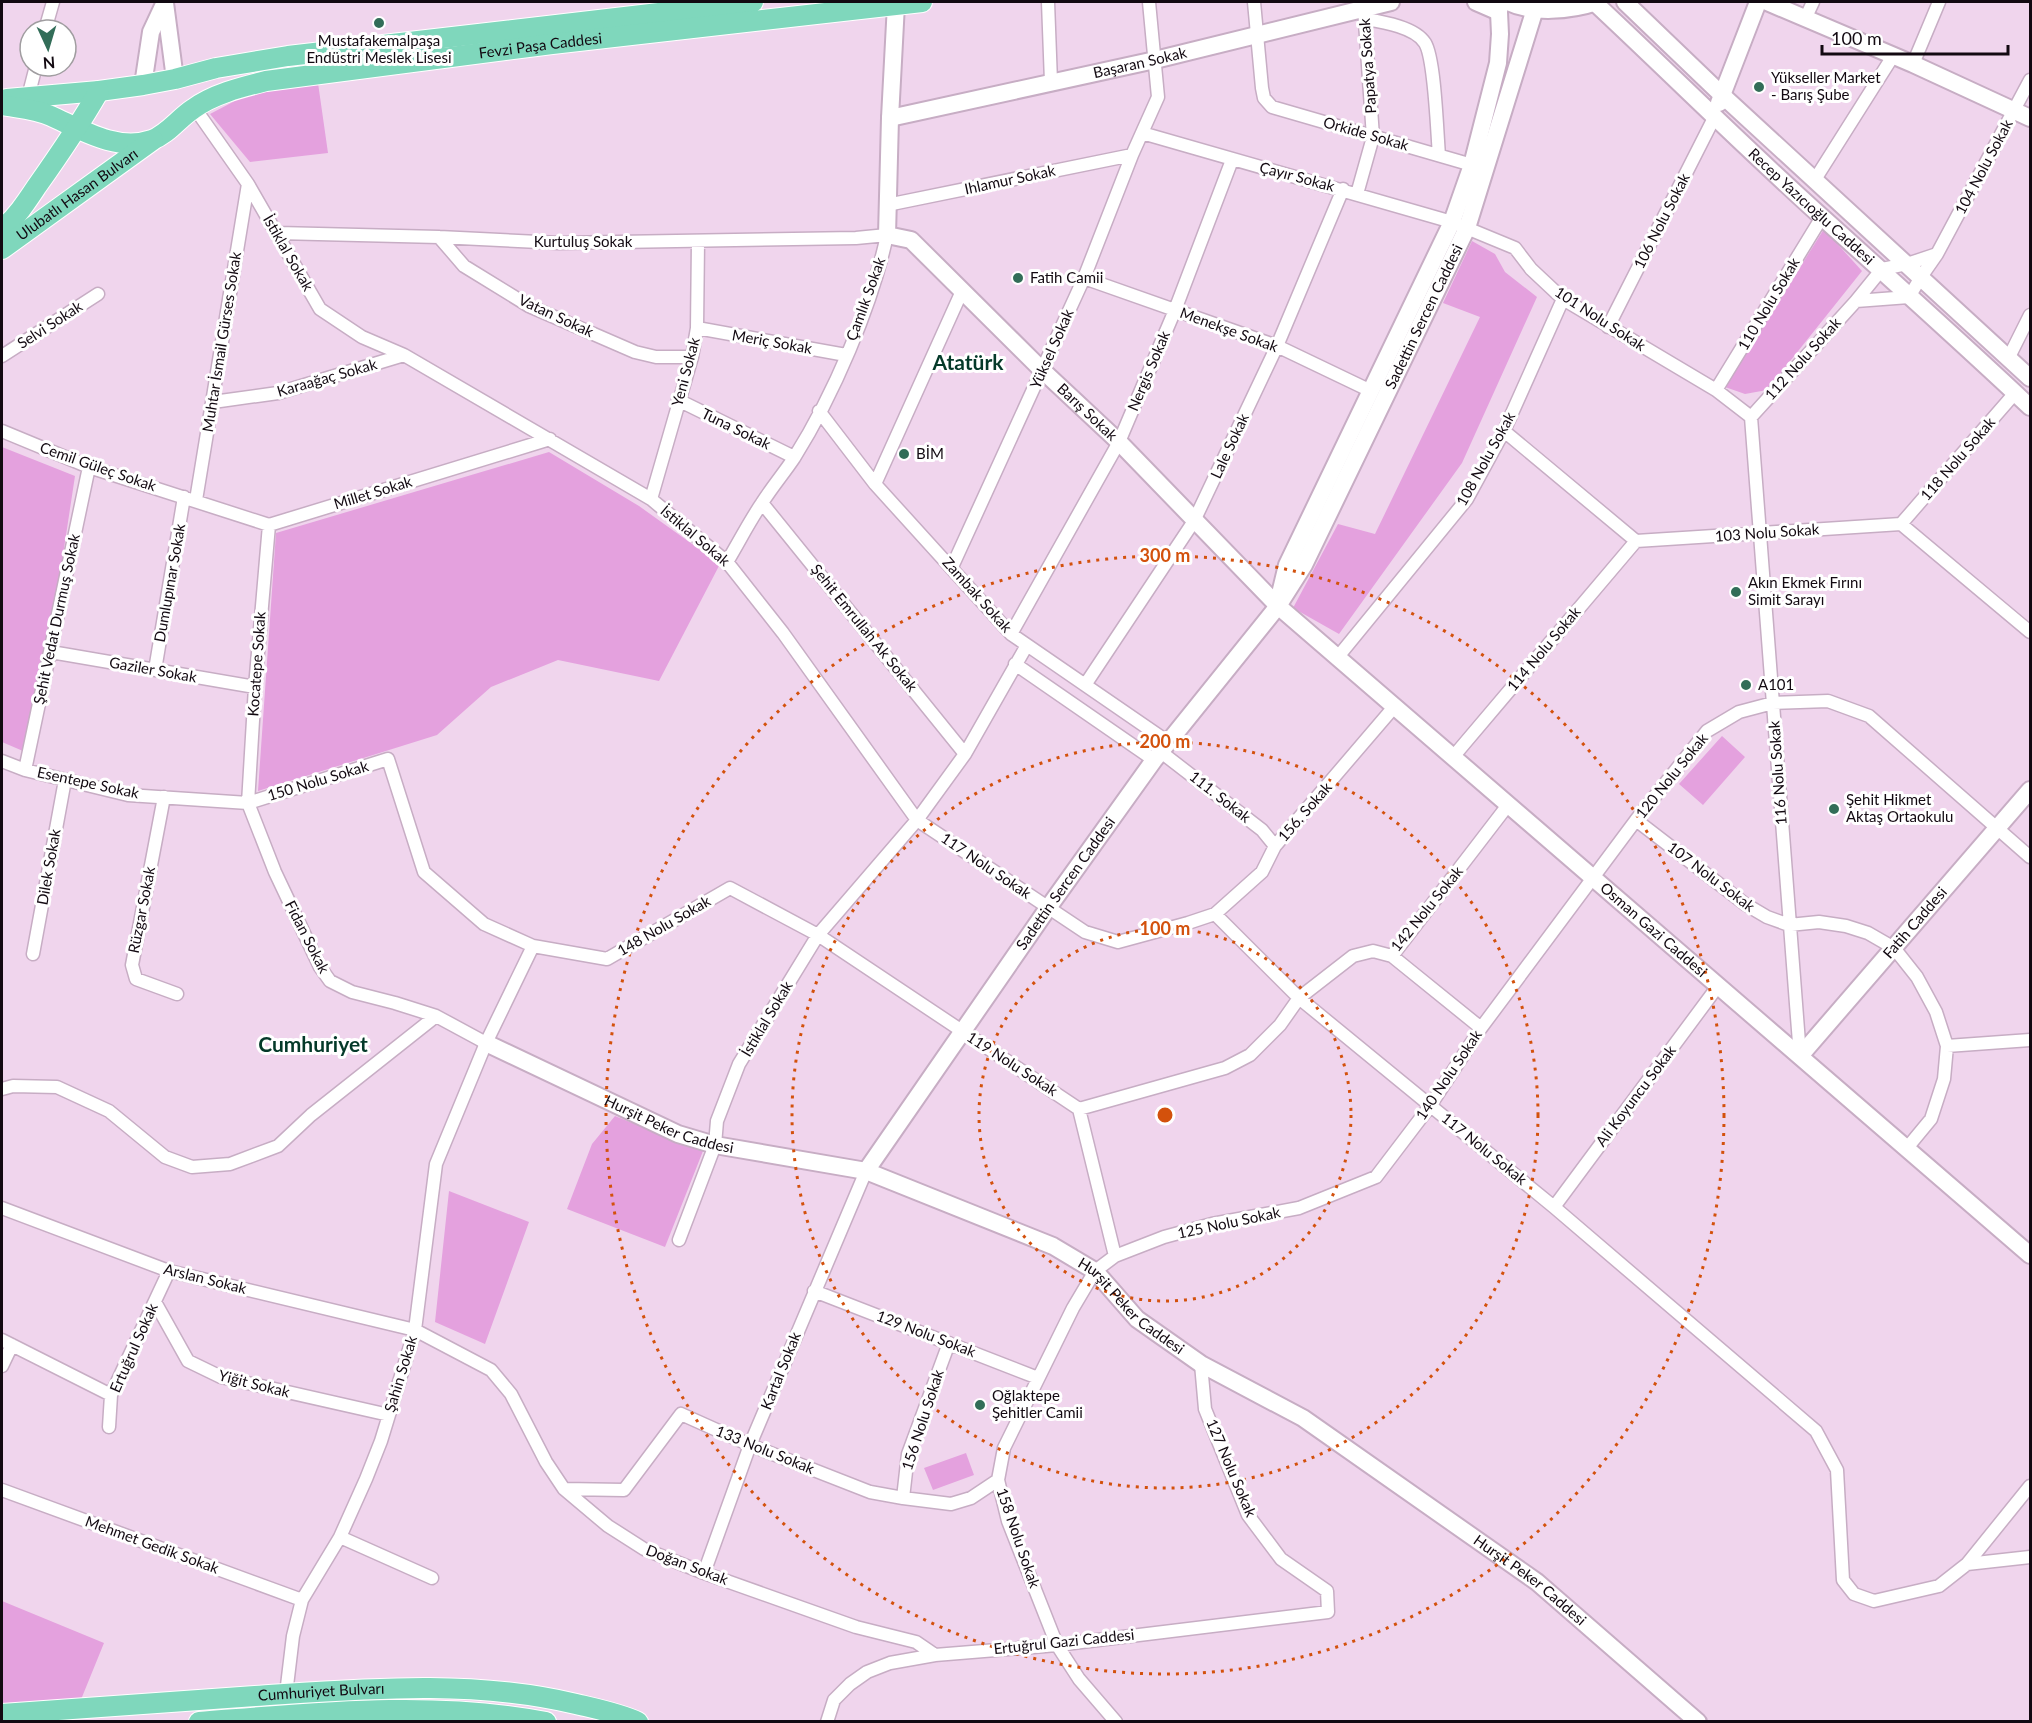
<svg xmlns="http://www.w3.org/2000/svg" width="2032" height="1723" viewBox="0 0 2032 1723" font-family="Lato,sans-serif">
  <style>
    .green { fill: #e4a1de }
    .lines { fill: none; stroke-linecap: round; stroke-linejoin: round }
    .street-casing { stroke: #c7adc4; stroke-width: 15 }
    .secondary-casing { stroke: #c7adc4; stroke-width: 20 }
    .primary-casing { stroke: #fff; stroke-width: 22 }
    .street { stroke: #fff; stroke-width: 12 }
    .secondary { stroke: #fff; stroke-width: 16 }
    .primary { stroke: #7fd7bc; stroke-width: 20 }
    .ring { fill: none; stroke: #d3510c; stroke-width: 3; stroke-dasharray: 3 6 }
    .poi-dot { fill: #326d58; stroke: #fff; stroke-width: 2 }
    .labels { text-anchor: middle; stroke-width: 6; stroke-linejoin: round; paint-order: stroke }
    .poi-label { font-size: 15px; fill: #120911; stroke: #fff; text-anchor: start }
    .street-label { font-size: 15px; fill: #120911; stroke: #fff }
    .district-label { font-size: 21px; font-weight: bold; fill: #043929; stroke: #fff }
    .centre { fill: #d3510c; stroke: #fff; stroke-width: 3 }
    .ring-label { font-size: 18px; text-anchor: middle; font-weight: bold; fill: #d3510c; stroke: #fff; stroke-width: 6; stroke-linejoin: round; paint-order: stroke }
  </style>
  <rect width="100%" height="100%" fill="#f0d5ed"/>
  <path class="green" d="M318,83L328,153L250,162L210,114L250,93Z
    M1824,229L1862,271L1767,390L1745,394L1725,387Z
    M1472,241L1495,254L1505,272L1537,297L1462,463L1339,634L1293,608L1338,524L1375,534L1480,317L1443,303Z
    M2,447L75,476L47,660L23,751L2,742Z
    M549,452L639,506L720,564L659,681L558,660L491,687L437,735L258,791L276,533Z
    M1722,736L1745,757L1703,805L1679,784Z
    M615,1116L703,1151L665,1247L567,1209L592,1144Z
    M449,1191L529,1222L485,1344L435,1322Z
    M966,1453L974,1475L933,1490L924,1468Z
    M2,1601L104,1643L80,1702L2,1707Z"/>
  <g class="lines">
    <defs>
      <path id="street" d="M1048,2L1051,82
        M1254,2L1262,88L1264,98L1272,107L1472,165
        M1806,17L1813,2
        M1365,19C1383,22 1415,27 1425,43C1435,59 1437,133 1439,155
        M45,30L53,2
        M1913,64L1939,2
        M29,103L28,97L36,66
        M194,107L248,184L320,309L362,337L404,355L651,499L727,562L783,633L917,820L818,935L739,1064L717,1121L715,1145L679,1240
        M1142,133L1452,222L1515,248L1531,269L1563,299L1716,390L1751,417
        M1814,181L1893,56
        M1357,194L1373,137L1364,8
        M887,205L1132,155
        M278,233L439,237L559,243L856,238L887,235C872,306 833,396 794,458C784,473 772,487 762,503C749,522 739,542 727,562
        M439,237L464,266L529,306L635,352L656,357H692
        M1084,278L1277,346L1371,391
        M1856,301L1909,297L1921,277L1937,254L2030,80
        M1608,327L1715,116
        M697,328L846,355
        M2,356L98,294
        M2009,357L2030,315
        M1716,390L1822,217
        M678,400L794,457
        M213,402L278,393L404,355
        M819,411L875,484L1011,634L1168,742
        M1751,417L1800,1056
        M1751,417L1856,301L1882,269L1907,264L1937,254
        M2,431L89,467L269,525L550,439
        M1504,431L1636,541L1901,524L2030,632
        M875,484L962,291
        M651,499L692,357L697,328L698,242
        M196,500L248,184
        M762,503L965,754
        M1901,524L2015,393
        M269,525L255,687L248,803L275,872L320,967L330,981L352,992L395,1003L436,1016L486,1043
        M952,567L1084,278L1132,155L1158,97L1149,2
        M1011,634L1119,442L1175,310L1232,160
        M1027,645L965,754L917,820L1085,932L1118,942L1188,923L1215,914L1299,998L1554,1207L1816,1431L1837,1470L1843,1580L1854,1594L1874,1601L1939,1586L1967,1564L2030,1486
        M51,652L255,687
        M1337,658L1467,499L1504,431L1563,299
        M1015,664L1154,760
        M155,670L184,497
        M1085,685L1194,521L1277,346L1343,189
        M1161,752L1262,830L1275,846
        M1453,757L1636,541
        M2,761L25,770L128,795L248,803L388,759L424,872L484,924L533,946L607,959L730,888L818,935L1079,1109L1115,1256
        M25,770L89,467
        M164,797L132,965L136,979L177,994
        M1636,820L1745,904L1767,917L1789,925L1819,922L1846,926L1868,933L1894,948L1917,977L1936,1012L1947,1046L1944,1079L1931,1119L1907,1148
        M1215,914L1262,872L1275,846L1394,707
        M33,954L65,780
        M1392,956L1481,1028
        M1947,1046L2030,1040
        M2,1089L13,1086L57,1087L109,1111L165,1157L192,1167L230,1164L278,1146L311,1115L436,1016
        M1079,1109L1225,1068L1250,1055L1280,1025L1299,998L1353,956L1373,951L1392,956L1508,805
        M1554,1207L1718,986
        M2,1208L169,1271L415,1330L491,1370L511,1394L546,1462L564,1489L608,1526L644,1549L704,1573L856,1627L916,1642L935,1655
        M814,1291L1038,1378
        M155,1302L188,1361L221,1377L389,1415
        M2,1340L111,1395
        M2,1366L12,1345
        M109,1427L111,1395L169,1271
        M564,1489L624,1490L681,1414L750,1445L870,1492L903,1498L951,1504L971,1498L998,1480
        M2,1490L302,1600
        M903,1498L908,1454L949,1343
        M340,1537L432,1578
        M1967,1564L2030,1557
        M704,1573L750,1445L866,1171
        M286,1694L293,1636L302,1600L340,1537L366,1479L381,1441L415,1330L436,1164L486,1043L533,946
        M827,1722L834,1700L850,1684L867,1672L890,1663L935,1655L1057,1645L1328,1612L1327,1591L1281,1559L1248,1515L1205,1409L1201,1364
        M1116,1722L1079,1679L1057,1645L1008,1521L998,1480L1004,1448L1073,1308L1095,1271L1115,1256L1164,1237L1212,1224L1299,1208L1376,1177L1430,1106L1481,1028L1636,820L1707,731L1739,712L1773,703L1828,701L1869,716L2030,857"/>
      <g id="secondary">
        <path d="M1476,2L1499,12"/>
        <path d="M1508,2C1533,14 1570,11 1597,2"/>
        <path d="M1625,2L1722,95L2030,378"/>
        <path d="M1767,2L1913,64L2030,118"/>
        <path d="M165,3L175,79"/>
        <path id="s1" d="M1595,3C1671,74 1745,148 1823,218C1892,280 1962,343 2030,407"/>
        <path id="s2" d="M896,4L890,118L887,235L911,240L1042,370L1119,442L1278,606L2030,1255"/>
        <path d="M143,85L151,32L165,2"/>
        <path d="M1719,103L1758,2"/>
        <path id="s3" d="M890,118L1155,60L1391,2"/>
        <path d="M1280,594L1287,565L1452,222L1472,165L1498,63L1500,34L1499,12L1500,2"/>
        <path id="s4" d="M486,1043L678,1134L715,1145L866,1171L1053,1246L1095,1271L1137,1319L1201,1364L1303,1418L1537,1582L1698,1722"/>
        <path id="s5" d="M1800,1056L2030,790"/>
        <path id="s6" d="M866,1171L1048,908L1154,760L1278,606L1304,565L1467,228L1535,9"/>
      </g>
      <g id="primary">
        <path d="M7,99L99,91L143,85L175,79L216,68L288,56L753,2"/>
        <path id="s7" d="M2,105C18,108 36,109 51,116C82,130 117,152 152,140C168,134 179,118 193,109C213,94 242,87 266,81L552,44L922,2"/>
        <path d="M2,229C16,218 27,201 37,186C59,155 80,124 99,91"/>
        <path id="s8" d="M2,249L153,140"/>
        <path id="s9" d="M2,1714C86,1708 171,1702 255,1696C363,1689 471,1679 576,1704C597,1709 618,1713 638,1722"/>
        <path d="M199,1722C314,1713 432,1700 546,1722"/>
      </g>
    </defs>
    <use href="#street" class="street-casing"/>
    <use href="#secondary" class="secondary-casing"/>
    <use href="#primary" class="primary-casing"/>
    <use href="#street" class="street"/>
    <use href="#secondary" class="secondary"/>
    <use href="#primary" class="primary"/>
  </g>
  <g class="ring">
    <circle cx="1165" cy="1115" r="186"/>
    <circle cx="1165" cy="1115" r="373"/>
    <circle cx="1165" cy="1115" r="559"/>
  </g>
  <g class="poi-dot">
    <circle cx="379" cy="23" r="6"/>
    <circle cx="1759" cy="87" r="6"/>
    <circle cx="1018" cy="278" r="6"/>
    <circle cx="904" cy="454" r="6"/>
    <circle cx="1736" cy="592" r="6"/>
    <circle cx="1746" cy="685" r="6"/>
    <circle cx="1834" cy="809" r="6"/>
    <circle cx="980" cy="1405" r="6"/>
  </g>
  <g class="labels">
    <g class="poi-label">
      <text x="379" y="46" text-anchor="middle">Mustafakemalpaşa<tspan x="379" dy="17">Endüstri Meslek Lisesi</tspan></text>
      <text x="1771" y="83">Yükseller Market<tspan x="1771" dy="17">- Barış Şube</tspan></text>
      <text x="1030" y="283">Fatih Camii</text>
      <text x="916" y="459">BİM</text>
      <text x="1748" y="588">Akın Ekmek Fırını<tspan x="1748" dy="17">Simit Sarayı</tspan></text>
      <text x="1758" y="690">A101</text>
      <text x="1846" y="805">Şehit Hikmet<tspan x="1846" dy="17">Aktaş Ortaokulu</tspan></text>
      <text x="992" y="1401">Oğlaktepe<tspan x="992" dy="17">Şehitler Camii</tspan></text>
    </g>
    <g class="street-label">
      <text dy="5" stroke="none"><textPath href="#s7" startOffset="564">Fevzi Paşa Caddesi</textPath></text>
      <text dy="5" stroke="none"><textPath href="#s3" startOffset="256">Başaran Sokak</textPath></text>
      <text transform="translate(1368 66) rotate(-94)" y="5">Papatya Sokak</text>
      <text transform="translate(1366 134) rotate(16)" y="5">Orkide Sokak</text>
      <text transform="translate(1984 167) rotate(-62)" y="5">104 Nolu Sokak</text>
      <text transform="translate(1297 177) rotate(15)" y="5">Çayır Sokak</text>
      <text transform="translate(1010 180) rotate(-12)" y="5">Ihlamur Sokak</text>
      <text dy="5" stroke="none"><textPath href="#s8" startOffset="93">Ulubatlı Hasan Bulvarı</textPath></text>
      <text dy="5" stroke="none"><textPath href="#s1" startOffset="297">Recep Yazıcıoğlu Caddesi</textPath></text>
      <text transform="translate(1662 221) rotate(-63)" y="5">106 Nolu Sokak</text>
      <text x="583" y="247">Kurtuluş Sokak</text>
      <text transform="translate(288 253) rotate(60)" y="5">İstiklal Sokak</text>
      <text transform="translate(866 299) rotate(-70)" y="5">Çamlık Sokak</text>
      <text transform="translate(1769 304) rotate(-59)" y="5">110 Nolu Sokak</text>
      <text transform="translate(556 316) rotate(25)" y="5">Vatan Sokak</text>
      <text dy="5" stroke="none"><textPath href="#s6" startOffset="1024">Sadettin Sercen Caddesi</textPath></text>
      <text transform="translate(1600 319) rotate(33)" y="5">101 Nolu Sokak</text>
      <text transform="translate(50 325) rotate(-33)" y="5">Selvi Sokak</text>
      <text transform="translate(1229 330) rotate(20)" y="5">Menekşe Sokak</text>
      <text transform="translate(222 342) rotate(-81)" y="5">Muhtar İsmail Gürses Sokak</text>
      <text transform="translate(772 342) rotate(10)" y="5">Meriç Sokak</text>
      <text transform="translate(1052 349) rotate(-66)" y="5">Yüksel Sokak</text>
      <text transform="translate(1803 359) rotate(-48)" y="5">112 Nolu Sokak</text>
      <text transform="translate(1149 371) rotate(-67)" y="5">Nergis Sokak</text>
      <text transform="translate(686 372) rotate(-75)" y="5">Yeni Sokak</text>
      <text transform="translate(327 378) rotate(-16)" y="5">Karaağaç Sokak</text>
      <text dy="5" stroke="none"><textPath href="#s2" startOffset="502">Barış Sokak</textPath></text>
      <text transform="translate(736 429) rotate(26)" y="5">Tuna Sokak</text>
      <text transform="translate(1230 446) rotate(-65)" y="5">Lale Sokak</text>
      <text transform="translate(1486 459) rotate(-61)" y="5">108 Nolu Sokak</text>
      <text transform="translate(1958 459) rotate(-49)" y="5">118 Nolu Sokak</text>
      <text transform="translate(98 467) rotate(19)" y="5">Cemil Güleç Sokak</text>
      <text transform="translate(373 493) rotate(-17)" y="5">Millet Sokak</text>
      <text transform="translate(1767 533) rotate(-4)" y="5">103 Nolu Sokak</text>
      <text transform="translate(695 536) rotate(40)" y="5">İstiklal Sokak</text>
      <text transform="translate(170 583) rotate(-80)" y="5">Dumlupınar Sokak</text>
      <text transform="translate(977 595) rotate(48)" y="5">Zambak Sokak</text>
      <text transform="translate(57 619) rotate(-78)" y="5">Şehit Vedat Durmuş Sokak</text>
      <text transform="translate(864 628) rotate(51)" y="5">Şehit Emrullah Ak Sokak</text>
      <text transform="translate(1544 649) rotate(-50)" y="5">114 Nolu Sokak</text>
      <text transform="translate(257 664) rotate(-86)" y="5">Kocatepe Sokak</text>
      <text transform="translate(153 670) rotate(10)" y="5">Gaziler Sokak</text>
      <text transform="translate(1778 773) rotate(-94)" y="5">116 Nolu Sokak</text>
      <text transform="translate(1672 776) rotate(-51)" y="5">120 Nolu Sokak</text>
      <text transform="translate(318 781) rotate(-17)" y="5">150 Nolu Sokak</text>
      <text transform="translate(88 783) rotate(12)" y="5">Esentepe Sokak</text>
      <text transform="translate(1220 797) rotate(38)" y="5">111. Sokak</text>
      <text transform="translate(1305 812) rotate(-49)" y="5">156. Sokak</text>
      <text transform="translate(986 866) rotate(34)" y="5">117 Nolu Sokak</text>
      <text transform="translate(49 867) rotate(-80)" y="5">Dilek Sokak</text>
      <text transform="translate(1711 877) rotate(37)" y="5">107 Nolu Sokak</text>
      <text dy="5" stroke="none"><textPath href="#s6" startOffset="350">Sadettin Sercen Caddesi</textPath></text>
      <text transform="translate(1427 909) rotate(-51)" y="5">142 Nolu Sokak</text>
      <text transform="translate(142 910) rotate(-79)" y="5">Rüzgar Sokak</text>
      <text dy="5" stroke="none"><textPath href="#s5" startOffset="176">Fatih Caddesi</textPath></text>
      <text transform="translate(664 926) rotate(-30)" y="5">148 Nolu Sokak</text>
      <text dy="5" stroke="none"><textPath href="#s2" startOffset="1270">Osman Gazi Caddesi</textPath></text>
      <text transform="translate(307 937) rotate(63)" y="5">Fidan Sokak</text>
      <text transform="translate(767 1019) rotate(-59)" y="5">İstiklal Sokak</text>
      <text transform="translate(1012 1064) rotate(33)" y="5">119 Nolu Sokak</text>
      <text transform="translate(1449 1075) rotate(-56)" y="5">140 Nolu Sokak</text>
      <text transform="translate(1636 1096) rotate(-53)" y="5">Ali Koyuncu Sokak</text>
      <text dy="5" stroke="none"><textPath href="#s4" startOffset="201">Hurşit Peker Caddesi</textPath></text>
      <text transform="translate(1484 1149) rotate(39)" y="5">117 Nolu Sokak</text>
      <text transform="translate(1229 1223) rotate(-12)" y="5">125 Nolu Sokak</text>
      <text transform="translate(205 1279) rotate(14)" y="5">Arslan Sokak</text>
      <text dy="5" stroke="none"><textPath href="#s4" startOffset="705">Hurşit Peker Caddesi</textPath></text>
      <text transform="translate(926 1334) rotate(21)" y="5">129 Nolu Sokak</text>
      <text transform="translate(134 1348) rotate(-66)" y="5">Ertuğrul Sokak</text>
      <text transform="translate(781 1371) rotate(-68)" y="5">Kartal Sokak</text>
      <text transform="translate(401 1374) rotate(-73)" y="5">Şahin Sokak</text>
      <text transform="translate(254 1384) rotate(14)" y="5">Yiğit Sokak</text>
      <text transform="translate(923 1420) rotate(-72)" y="5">156 Nolu Sokak</text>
      <text transform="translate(765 1450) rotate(22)" y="5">133 Nolu Sokak</text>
      <text transform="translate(1231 1468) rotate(67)" y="5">127 Nolu Sokak</text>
      <text transform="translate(1018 1538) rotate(71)" y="5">158 Nolu Sokak</text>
      <text transform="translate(152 1545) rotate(20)" y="5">Mehmet Gedik Sokak</text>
      <text transform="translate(687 1565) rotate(21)" y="5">Doğan Sokak</text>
      <text dy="5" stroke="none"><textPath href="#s4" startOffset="1191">Hurşit Peker Caddesi</textPath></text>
      <text transform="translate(1064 1642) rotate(-6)" y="5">Ertuğrul Gazi Caddesi</text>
      <text dy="5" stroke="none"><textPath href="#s9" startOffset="320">Cumhuriyet Bulvarı</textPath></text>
    </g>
    <g class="district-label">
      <text x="968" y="370">Atatürk</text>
      <text x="313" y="1052">Cumhuriyet</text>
    </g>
  </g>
  <circle cx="1165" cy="1115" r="9" class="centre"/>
  <g class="ring-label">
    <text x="1165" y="562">300 m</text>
    <text x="1165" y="748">200 m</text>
    <text x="1165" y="935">100 m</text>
  </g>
  <rect width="2032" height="1723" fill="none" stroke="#120911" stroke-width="6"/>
  <g transform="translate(48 48) rotate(176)"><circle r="28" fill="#ffffff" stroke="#a09da0" stroke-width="1.5"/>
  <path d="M0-4.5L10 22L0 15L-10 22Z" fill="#326d58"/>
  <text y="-9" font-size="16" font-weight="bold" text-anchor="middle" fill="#120911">N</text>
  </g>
  <path d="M1822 45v9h186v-9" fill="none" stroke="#120911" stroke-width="3"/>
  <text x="1831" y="45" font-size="18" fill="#120911" stroke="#ffffff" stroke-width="4.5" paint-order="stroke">100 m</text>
</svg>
